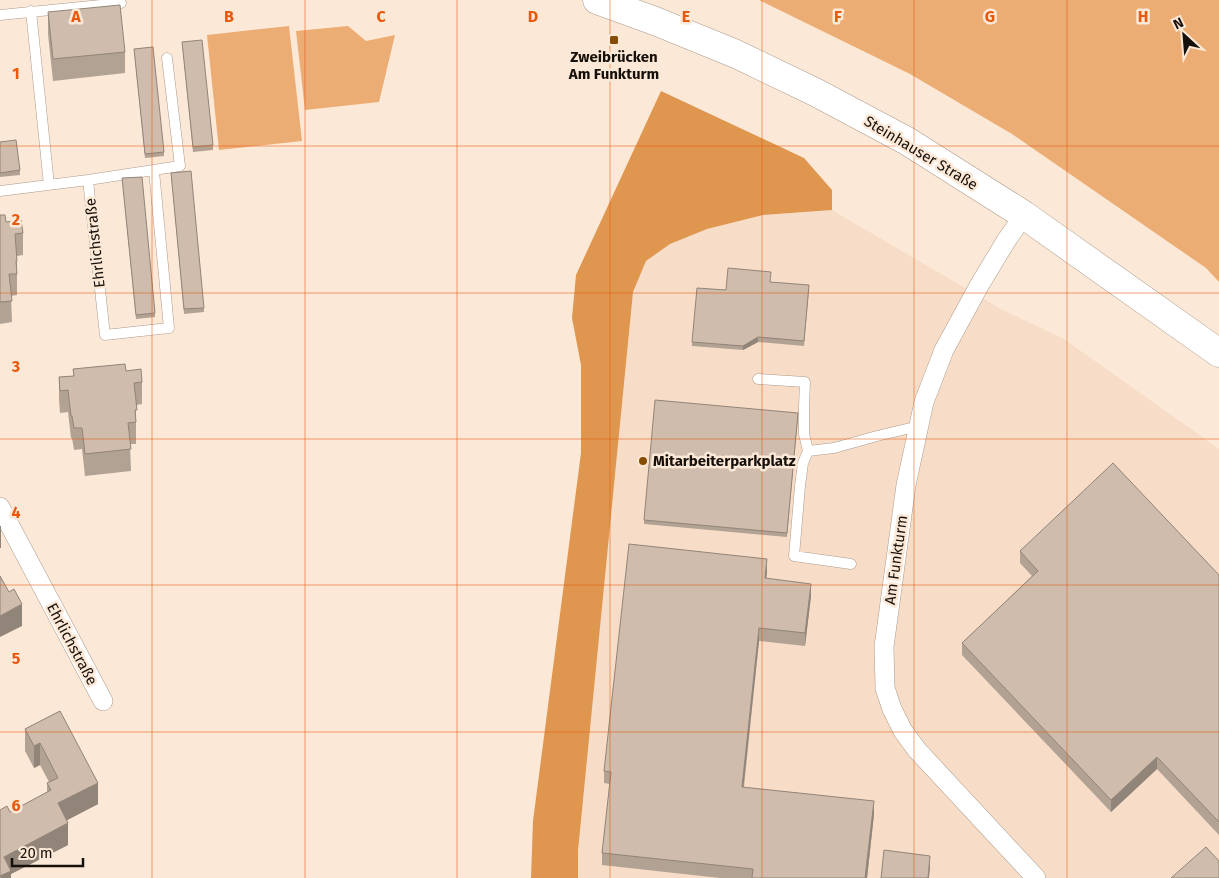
<svg xmlns="http://www.w3.org/2000/svg" width="1219" height="878" viewBox="0 0 1219 878" font-family="'Fira Sans',sans-serif">
  <style>
    .built { fill: #f7ddc7 }
    .green { fill: #ecad74 }
    .forest { fill: #df964f }
    .lines { fill: none; stroke-linecap: round; stroke-linejoin: round }
    .lane-casing { stroke: #ac9a8b; stroke-width: 11 }
    .street-casing { stroke: #ac9a8b; stroke-width: 20 }
    .secondary-casing { stroke: #ac9a8b; stroke-width: 29 }
    .lane { stroke: #fff; stroke-width: 10 }
    .street { stroke: #fff; stroke-width: 19 }
    .secondary { stroke: #fff; stroke-width: 28 }
    .wall { fill: #b2a294 }
    .shaded-wall { fill: #918478 }
    .building { fill: #cfbcac; stroke: #918478 }
    .grid { fill: none; stroke: #e8590c; stroke-width: 1; stroke-opacity: 0.55 }
    .poi-dot { fill: #864c02; stroke: #fce8d7; stroke-width: 2 }
    .labels { text-anchor: middle; stroke-width: 5; stroke-linejoin: round; paint-order: stroke }
    .poi-label { font-size: 15px; font-weight: bold; fill: #16100a; stroke: #fce8d7 }
    .street-label { font-size: 15px; fill: #16100a; stroke: #fce8d7 }
    .grid-label { font-size: 16px; text-anchor: middle; font-weight: bold; fill: #e8590c; stroke: #fce8d7; stroke-width: 5; stroke-linejoin: round; paint-order: stroke }
  </style>
  <rect width="100%" height="100%" fill="#fce8d7"/>
  <path class="built" d="M832,210L1001,309L1064,339L1219,449V878H578V851L633,292L646,261L670,244L707,229L763,215Z"/>
  <path class="green" d="M759,0H1219V282L1206,268L1012,134L910,74Z
    M289,26L302,141L219,150L207,35Z
    M348,26L366,41L395,35L379,102L305,110L296,31Z"/>
  <path class="forest" d="M661,91L804,158L832,190V210L763,215L707,229L670,244L646,261L633,292L578,851V878H531L533,821L581,453V365L572,318L576,275Z"/>
  <g class="lines">
    <defs>
      <path id="lane" d="M31,11L49,185
        M0,15L121,3
        M88,180L180,166L167,58
        M0,191L88,180L105,335L169,328L154,171
        M758,379L805,382L804,407V434L808,451L803,463L800,486L794,556L851,564
        M808,451L834,448L877,436L919,426"/>
      <path id="street" d="M1024,215L1006,241L980,284L944,350L924,402L906,485L884,647L885,688L892,709L903,731L917,750L1036,878
        M0,507L103,701"/>
      <path id="secondary" d="M597,0L655,21L736,54L817,93L907,141L1024,215L1219,353"/>
    </defs>
    <use href="#lane" class="lane-casing"/>
    <use href="#street" class="street-casing"/>
    <use href="#secondary" class="secondary-casing"/>
    <use href="#lane" class="lane"/>
    <use href="#street" class="street"/>
    <use href="#secondary" class="secondary"/>
  </g>
  <path class="wall" d="M48,12L125,52V73L53,81L48,34Z
    M182,42L213,145V150L193,152Z
    M134,49L164,152V156L145,158Z
    M0,142L20,170V175L0,177Z
    M171,173L204,308V312L184,314Z
    M122,178L155,313V317L136,319Z
    M0,215L6,222L23,233V255L17,256V295L11,296L12,322L0,324Z
    M770,282L809,289L804,346L758,342L743,350L692,346V342L726,290Z
    M73,369L126,371L142,382V404L136,405V444H130L131,471L85,476L82,449L74,450L72,438H71L68,412L60,413L59,399V377L73,376Z
    M798,417L787,537L644,524V520Z
    M1020,551L1219,575V835L1157,769L1111,812L962,655V643L1032,576L1020,563Z
    M767,572L766,578L811,596L805,646L759,641L744,787L874,814L867,878H720L602,865V853L610,784L604,783V771Z
    M60,711L98,804L67,820L68,845L11,874V878L10,812L47,792V783L49,782L40,765L34,768L25,751V729Z"/>
  <path class="shaded-wall" d="M758,337V342L743,350V346Z
    M0,526H1V548H0Z
    M767,559V572L765,590V578Z
    M811,584V596L805,646V633Z
    M22,604V626L0,637V616Z
    M759,628V641L742,799V787Z
    M40,743V765L34,768V746Z
    M1157,757V769L1111,812V800Z
    M98,783V804L58,825V803Z
    M874,801V814L867,878H865Z
    M68,823V845L11,874V878H0L4,857Z
    M930,856V868L929,878H928Z"/>
  <path class="building" d="M120,5L125,52L53,59L48,12Z
    M202,40L213,145L193,147L182,42Z
    M153,47L164,152L145,154L134,49Z
    M16,140L20,170L0,173V142Z
    M191,171L204,308L184,309L171,173Z
    M142,177L155,313L136,315L122,178Z
    M0,215H5L6,222L21,220L23,233L15,234L17,261H16L17,274H9L12,301L0,302Z
    M728,268L771,272L770,282L809,285L804,341L758,337L743,346L692,342L697,288L726,290Z
    M125,364L126,371L141,369L142,382L134,383L137,410H135L136,422L128,423L131,449L85,454L82,428H74L72,416H71L68,390L60,391L59,377L74,376L73,369Z
    M655,400L798,413L787,533L644,520Z
    M1113,463L1219,575V822L1157,757L1111,800L962,643L1038,571L1020,551Z
    M629,544L767,559L765,578L811,584L805,633L759,628L742,787L874,801L865,878H752L753,869L602,853L611,772L604,771Z
    M0,576L9,592L14,589L22,604L0,616Z
    M60,711L98,783L58,803L68,823L4,857L11,871L0,876V810L7,806L10,812L51,790L47,783L58,778L40,743L34,746L25,729Z
    M1206,847L1219,861V878H1171Z
    M884,850L930,856L928,878H881Z"/>
  <path class="grid" d="M152,0V878M305,0V878M457,0V878M610,0V878M762,0V878M914,0V878M1067,0V878M0,146H1219M0,293H1219M0,439H1219M0,585H1219M0,732H1219"/>
  <g class="poi-dot">
    <rect x="609" y="35" width="10" height="10" rx="2.5"/>
    <circle cx="643" cy="461" r="5"/>
  </g>
  <g class="labels">
    <g class="poi-label">
      <text x="614" y="62">Zweibrücken<tspan x="614" dy="17">Am Funkturm</tspan></text>
      <text x="653" y="466" text-anchor="start">Mitarbeiterparkplatz</text>
    </g>
    <g class="street-label">
      <text transform="translate(921 153) rotate(31)" y="5">Steinhauser Straße</text>
      <text transform="translate(95 243) rotate(-96)" y="5">Ehrlichstraße</text>
      <text transform="translate(896 560) rotate(-82)" y="5">Am Funkturm</text>
      <text transform="translate(72 644) rotate(62)" y="5">Ehrlichstraße</text>
    </g>
  </g>
  <g class="grid-label">
    <text x="76" y="22">A</text>
    <text x="229" y="22">B</text>
    <text x="381" y="22">C</text>
    <text x="533" y="22">D</text>
    <text x="686" y="22">E</text>
    <text x="838" y="22">F</text>
    <text x="990" y="22">G</text>
    <text x="1143" y="22">H</text>
    <text x="16" y="79">1</text>
    <text x="16" y="225">2</text>
    <text x="16" y="372">3</text>
    <text x="16" y="518">4</text>
    <text x="16" y="664">5</text>
    <text x="16" y="811">6</text>
  </g>
  <g transform="translate(1184 35) rotate(334)" stroke="#fce8d7" stroke-width="4" paint-order="stroke">
  <path d="M0-4L9 19L0 12L-9 19Z" fill="#16100a"/>
  <text y="-8" font-size="14" font-weight="bold" text-anchor="middle" fill="#16100a">N</text>
  </g>
  <path d="M12 858v8h71v-8" fill="none" stroke="#16100a" stroke-width="2.5"/>
  <text x="20" y="858" font-size="15" fill="#16100a" stroke="#fce8d7" stroke-width="4" paint-order="stroke">20 m</text>
</svg>
